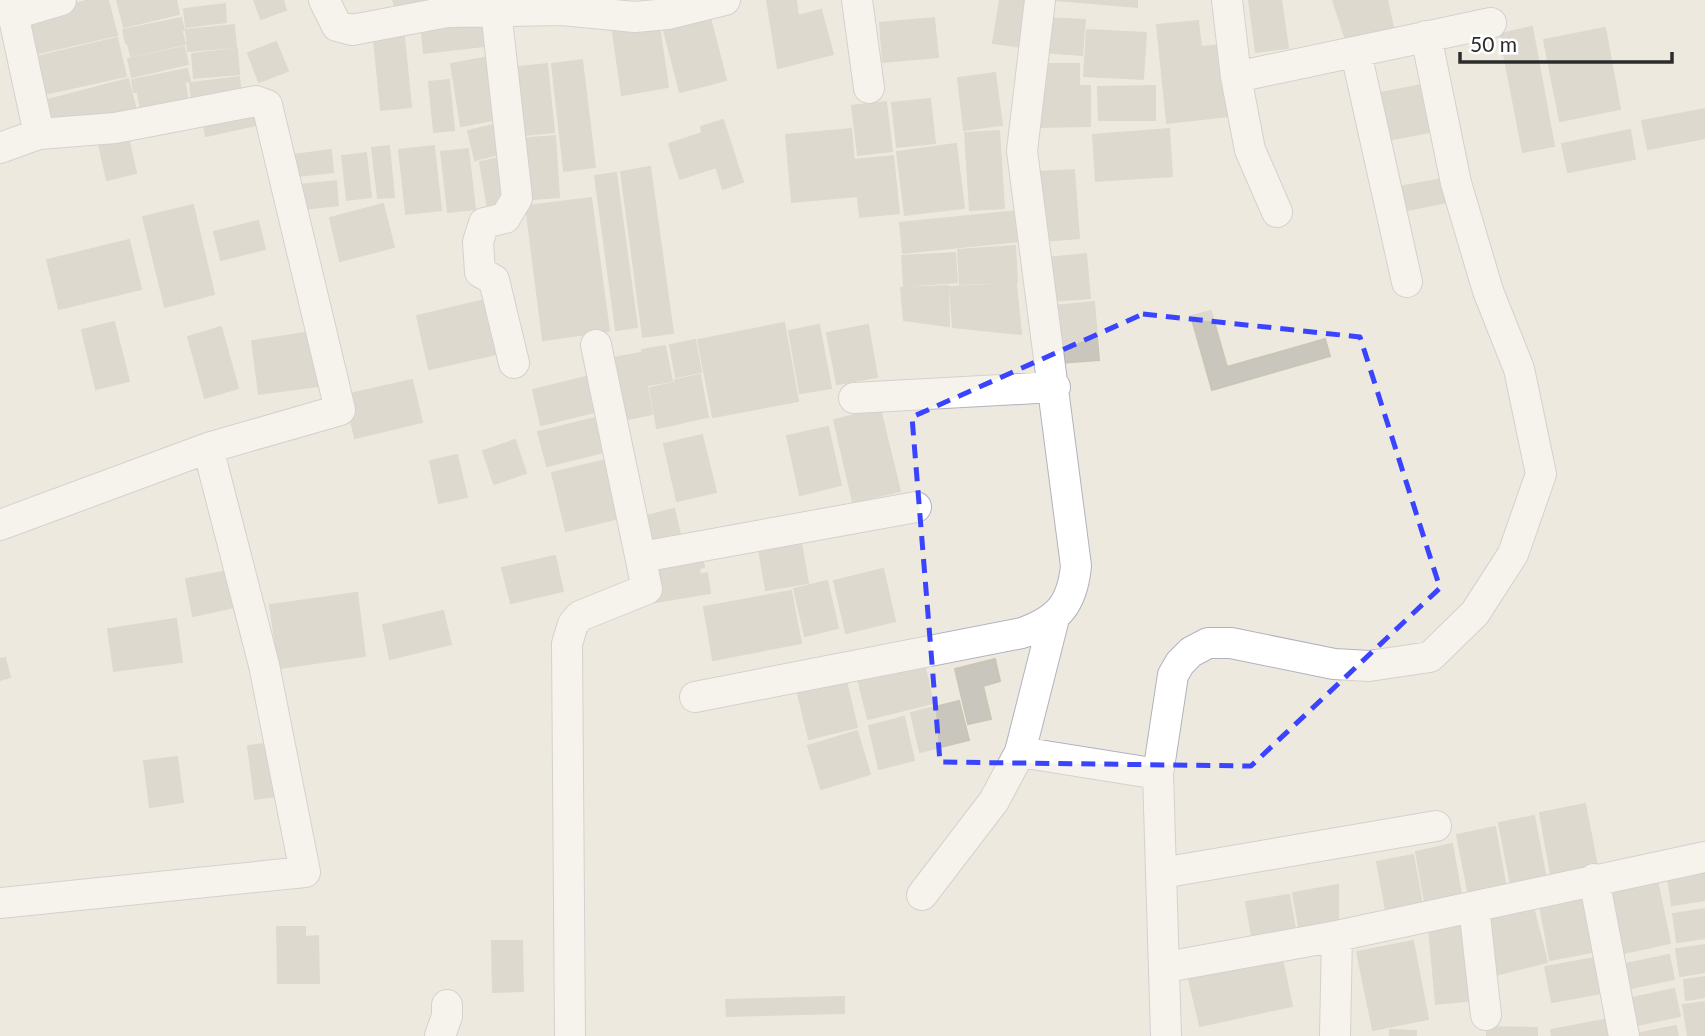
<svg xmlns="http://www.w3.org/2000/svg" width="1705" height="1036" viewBox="0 0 1705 1036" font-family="Lato,sans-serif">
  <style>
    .building { fill: #c9c6bd; stroke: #c9c5b7; stroke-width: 2 }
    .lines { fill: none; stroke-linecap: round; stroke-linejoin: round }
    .street-casing { stroke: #b2b2c0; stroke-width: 32 }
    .street { stroke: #fff; stroke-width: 30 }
    .marked { fill: none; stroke: #3a44ff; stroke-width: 5; stroke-dasharray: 14 9; stroke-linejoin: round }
  </style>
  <rect width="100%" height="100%" fill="#eee9de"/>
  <path class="building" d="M90,0H108L117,35L30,55L21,17Z
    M117,0H176L179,14L124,27Z
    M254,0H283L286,10L261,19Z
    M393,0H426L427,3L397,12Z
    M767,0H796L798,16L821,10L833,54L778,68Z
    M1000,0H1030L1022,47L993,43Z
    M1055,0H1137V7Z
    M1249,0H1281L1288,48L1256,52Z
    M1333,0H1387L1393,27L1346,40Z
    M225,4L226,22L186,27L184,9Z
    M708,10L726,80L680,92L662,23Z
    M489,17L492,45L424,53L421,25Z
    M181,18L184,30L126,43L123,30Z
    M934,18L938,57L883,62L880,23Z
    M1043,18L1085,20L1082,55L1041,52Z
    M658,19L668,87L622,95L612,26Z
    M1198,21L1201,47L1220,45L1228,116L1167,123L1157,25Z
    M234,25L236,47L188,51L186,30Z
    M1532,27L1554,146L1523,152L1500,34Z
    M1605,28L1620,109L1560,121L1544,40Z
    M1087,30L1146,33L1143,79L1084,76Z
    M182,32L185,44L131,56L128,44Z
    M404,37L411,107L381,110L374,40Z
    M117,38L126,76L40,95L32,58Z
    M276,42L288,71L259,82L248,53Z
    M184,47L188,64L132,77L128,59Z
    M237,49L239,74L194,78L192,54Z
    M494,56L504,118L461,126L451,64Z
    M582,60L595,167L564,171L552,64Z
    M547,64L554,132L514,136L508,68Z
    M1045,64H1079V86H1090V126L1035,127V85H1045Z
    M187,69L190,81L134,92L132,80Z
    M995,73L1002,125L964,130L958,78Z
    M239,77L241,95L192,101L190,83Z
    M128,79L136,110L47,130L40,102Z
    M449,80L454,130L434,132L429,82Z
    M185,84L188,102L141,111L138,93Z
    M1422,85L1430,132L1383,141L1375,94Z
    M1155,86V120H1099L1098,87Z
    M930,99L935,143L897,147L892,103Z
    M886,102L892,151L858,155L852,106Z
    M256,105L260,124L206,136L202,116Z
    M1705,109V138L1648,149L1642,121Z
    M723,120L743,182L723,189L716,167L680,179L669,144L702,133L701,127Z
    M505,122L511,151L475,160L468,131Z
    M851,129L857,196L792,202L786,135Z
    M1169,129L1172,176L1096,181L1093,135Z
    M1630,130L1635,159L1568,172L1562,144Z
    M999,131L1004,208L970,210L965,133Z
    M127,133L136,173L107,180L98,140Z
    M555,136L559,197L520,200L516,139Z
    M956,144L964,208L905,215L897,152Z
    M389,146L394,197L378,198L372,148Z
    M434,146L441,210L406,214L399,150Z
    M468,149L475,209L448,212L441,152Z
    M331,150L333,172L289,177L286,156Z
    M366,153L371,197L347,200L342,156Z
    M509,156L512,201L488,209L480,162Z
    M893,156L899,213L860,217L854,160Z
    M650,167L673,333L643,337L621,172Z
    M1074,170L1079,238L1043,241L1038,172Z
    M616,173L637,327L616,330L595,176Z
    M1443,179L1448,202L1402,211L1398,187Z
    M336,181L338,205L294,210L291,186Z
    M591,198L609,331L543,340L526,206Z
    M383,204L394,247L340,261L330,218Z
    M193,205L214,294L165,307L143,217Z
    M1018,211L1021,241L903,253L900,223Z
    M258,221L265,249L221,260L214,232Z
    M129,240L141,289L59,309L47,260Z
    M1015,246L1017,282L960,284L958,250Z
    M955,253L957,282L904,286L902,256Z
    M1086,254L1090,298L1052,301L1048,258Z
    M1016,284L1021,334L953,327L950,287Z
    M948,286L949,326L904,320L901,288Z
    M498,297L510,351L429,369L417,316Z
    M1094,302L1099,360L1060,363L1055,306Z
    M1211,311L1227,367L1325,339L1330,356L1212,390L1191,316Z
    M114,322L129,381L96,389L82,330Z
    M784,323L798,401L713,417L698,340Z
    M819,325L831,388L800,393L789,331Z
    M868,325L877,377L837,384L827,333Z
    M221,327L238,388L205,398L188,337Z
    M312,332L319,386L259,394L252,341Z
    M695,340L701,372L676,377L670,345Z
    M665,346L672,381L648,385L642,350Z
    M641,353L652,414L614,422L602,360Z
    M594,375L603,410L541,425L533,390Z
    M700,375L708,417L683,422L675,380Z
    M412,380L422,422L355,438L345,395Z
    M674,383L682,423L657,428L650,388Z
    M880,409L900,491L853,502L834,420Z
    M603,416L612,450L547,466L538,432Z
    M828,427L841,485L800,495L787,436Z
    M702,435L716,492L677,501L664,444Z
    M515,440L526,473L494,484L483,451Z
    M457,455L467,497L439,503L430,461Z
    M610,459L623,517L566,531L552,473Z
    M674,509L682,542L643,552L635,519Z
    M801,543L808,583L766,590L759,550Z
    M701,551L704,567L699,568L700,575L707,573L710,593L655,602L649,561Z
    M555,556L563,591L511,603L502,568Z
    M883,569L895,621L846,633L834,581Z
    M228,571L235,607L193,616L186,579Z
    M827,581L838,628L805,636L794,589Z
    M791,591L801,643L713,660L704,607Z
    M357,593L365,656L279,668L270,605Z
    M443,611L451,644L390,659L383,625Z
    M176,619L182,662L114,671L108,629Z
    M5,658L10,677L0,680V659Z
    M995,659L1000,681L983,686L991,719L968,724L955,669Z
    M924,663L933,703L868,719L858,679Z
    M845,677L857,727L809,739L797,690Z
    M959,701L969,740L920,752L911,713Z
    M904,717L914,760L879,769L869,726Z
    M857,731L870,774L821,789L808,746Z
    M270,743L278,796L255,799L248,746Z
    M177,757L183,802L150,807L144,761Z
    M1585,804L1598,871L1552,880L1540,813Z
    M1534,816L1547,884L1512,891L1499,823Z
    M1495,827L1506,888L1469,896L1457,835Z
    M1452,844L1461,894L1425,902L1416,852Z
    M1413,855L1422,904L1386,910L1377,862Z
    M1705,873V900L1672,905L1668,878Z
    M1656,875L1670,943L1619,954L1605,886Z
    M1338,885V924L1300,932L1293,893Z
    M1591,890L1602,950L1550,960L1539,900Z
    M1289,895L1296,935L1253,942L1246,902Z
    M1531,899L1547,962L1495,975L1479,912Z
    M1705,909V938L1677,942L1673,914Z
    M1467,924L1474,1000L1436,1004L1429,928Z
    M277,927H305V937L318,936L319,983H278Z
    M492,941H522L523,991L493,992Z
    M1413,941L1428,1019L1373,1030L1357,952Z
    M1705,945V972L1680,976L1676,949Z
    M1669,955L1674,979L1626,989L1621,965Z
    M1600,957L1607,992L1552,1002L1545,967Z
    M1282,959L1292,1006L1200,1026L1189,979Z
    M1705,977V997L1686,1000L1684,980Z
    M1674,989L1680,1016L1637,1025L1632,998Z
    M844,997V1013L727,1016L726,1000Z
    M1705,1002V1036H1688L1683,1005Z
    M1614,1018L1618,1036H1552L1551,1030Z
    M1676,1026L1678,1036H1637L1636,1034Z
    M1487,1027L1537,1028V1036H1487Z
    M1390,1030L1416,1031V1036H1390Z"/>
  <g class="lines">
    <defs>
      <path id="street" d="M10,0L39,134
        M324,0L337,26L352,30L447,12L562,10L635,17L668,14L725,0
        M857,0L869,88
        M1227,0L1236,77L1250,150L1277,212
        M496,11L517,198L505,218L484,223L478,242L480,272L494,280L514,363
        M14,14L61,0
        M1356,53L1407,282
        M1236,77L1491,23
        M0,148L39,134L115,128L256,101L267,105L340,410L208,448L0,525
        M854,398L1055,387
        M642,557L916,507
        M695,697L1022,633C1058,620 1072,605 1076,566L1022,151L1040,0
        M1020,752L1158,774
        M1162,873L1436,826
        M1594,879L1624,1036
        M922,895L994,801L1020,752L1054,618
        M0,903L305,872L264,665L208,448
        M1474,907L1486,1015
        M1166,967L1337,936L1705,857
        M440,1036L447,1016V1005
        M570,1036L567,644L573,624L580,616L647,589L596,345
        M1166,1036L1158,774L1173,675L1180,663L1191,652L1208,643H1231L1334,664L1369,666L1430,657L1475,613L1513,554L1541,474L1519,369L1488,291L1456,183L1426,36
        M1335,1036L1337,936"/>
    </defs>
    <use href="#street" class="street-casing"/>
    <use href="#street" class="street"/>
  </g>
  <path d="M0 0H1705V1036H0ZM1143,314L1360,337L1440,588L1251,766L940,762L912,417Z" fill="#eee9de" fill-opacity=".55" fill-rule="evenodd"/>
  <path class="marked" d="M1143,314L1360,337L1440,588L1251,766L940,762L912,417Z"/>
  <path d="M1460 52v10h212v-10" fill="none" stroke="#2c2c2c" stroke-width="3.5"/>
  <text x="1470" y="52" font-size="21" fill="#2c2c2c" stroke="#ffffff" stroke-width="5" paint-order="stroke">50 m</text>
</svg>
